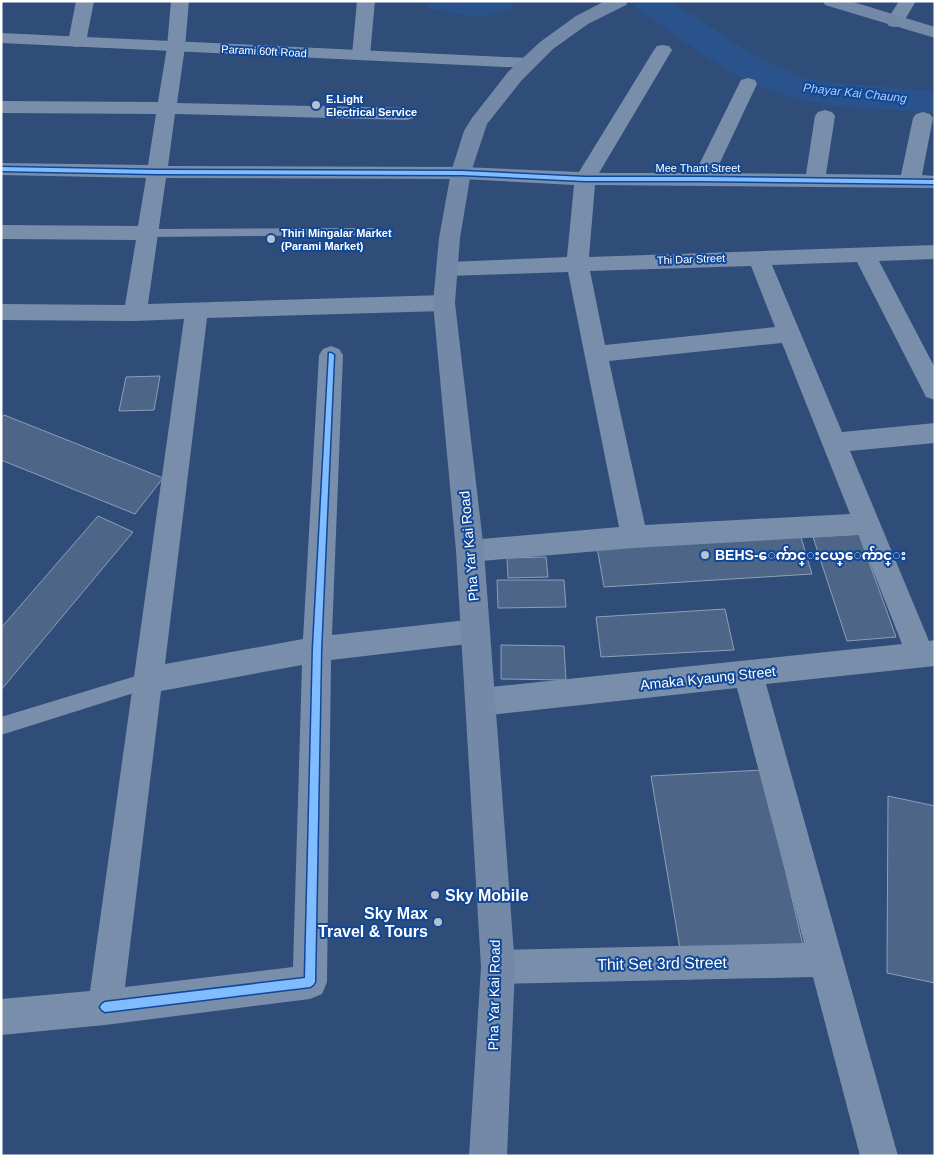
<svg xmlns="http://www.w3.org/2000/svg" width="936" height="1157" viewBox="0 0 936 1157" font-family="Helvetica,'Noto Sans Myanmar',sans-serif">
  <style>
    .lines { fill: none; stroke-linecap: round; stroke-linejoin: round }
    .river { fill: #2a528b; fill-rule: evenodd }
    .building { fill: #4d6587; stroke: #8d9fb8 }
    .service { fill: #788eab; fill-rule: evenodd }
    .minor { fill: #788eab; fill-rule: evenodd }
    .tertiary { fill: #788eab; fill-rule: evenodd }
    .secondary { fill: #7389a7; fill-rule: evenodd }
    .cycleway-casing { stroke: #104797; stroke-width: 3 }
    .cycleway { fill: #80bcff; fill-rule: evenodd }
    .poi-dot { fill: #b6c1d0; stroke: #104797; stroke-width: 2 }
    .labels { text-anchor: middle; stroke-width: 4; stroke-linejoin: round; paint-order: stroke }
    .far-street-label { font-size: 11px; fill: #fff; stroke: #104797 }
    .far-poi-label { font-size: 11px; font-weight: bold; fill: #fff; stroke: #104797; text-anchor: start }
    .far-water-label { font-size: 12px; font-style: italic; fill: #accefb; stroke: #104797 }
    .street-label { font-size: 14px; fill: #fff; stroke: #104797 }
    .poi-label { font-size: 14px; font-weight: bold; fill: #fff; stroke: #104797; text-anchor: start }
    .near-poi-label { font-size: 16px; font-weight: bold; fill: #fff; stroke: #104797; text-anchor: start }
    .near-street-label { font-size: 16px; fill: #fff; stroke: #104797 }
  </style>
  <rect width="100%" height="100%" fill="#2f4d78"/>
  <g class="lines">
    <path class="river" d="M423,1H517C500,25 452,14 428,8Z
      M631,1H671L755,56L805,78L829,82L935,91V113C885,109 831,110 783,95C729,78 683,40 636,8Z"/>
  </g>
  <path class="building" d="M160,376L154,410L119,411L126,377Z
    M4,415L163,478L135,514L1,460V418Z
    M98,516L133,532L1,690V628Z
    M800,534L812,574L604,587L597,547Z
    M859,534L896,637L847,641L813,537Z
    M546,557L548,577L508,578L507,558Z
    M497,580H564L566,607L498,608Z
    M725,609L734,650L601,657L596,617Z
    M501,645L564,646L566,680L501,679Z
    M762,770L809,971L685,979L651,776Z
    M888,796L935,806V983L887,973Z"/>
  <g class="lines">
    <path class="service" d="M372,228L377,229L379,232L377,235L148,237L143,236L141,233L143,230L148,229Z
      M149,672L156,674L158,680L156,686L1,735V717Z"/>
    <path class="minor" d="M76,1H94L86,42L83,46L77,47L71,46L68,42Z
      M171,1H189L185,47L177,103L407,108L414,110L417,114L414,118L407,120L175,114L168,166L462,167L579,172L654,50L657,46L663,45L669,46L672,50L599,173H695L739,84L741,80L748,78L755,80L757,84L715,173L806,174L815,116L818,112L825,110L832,112L835,116L826,174L901,175L913,118L916,114L923,112L930,114L933,118L922,175L935,176V188L595,185L589,257L935,245V259L879,261L935,368V400L926,397L857,262L772,265L842,432L935,423V443L850,451L929,641L935,640V666L766,684L898,1156H860L813,977L498,984L486,979L481,967L486,955L498,950L804,943L737,688L481,716L470,712L466,702L470,692L481,688L902,644L859,535L634,548L470,562L460,559L456,551L460,543L470,540L619,527L568,272L447,276L439,274L436,269L439,264L447,262L567,257L574,185L462,179L166,178L148,304L444,295L452,297L455,303L452,309L444,311L207,318L165,664L303,639L319,355L323,349L331,346L339,349L343,355L332,635L476,619L486,622L490,631L486,640L476,643L331,660L327,982L322,994L310,999L105,1025L1,1035V999L90,991L184,319L135,321L1,320V304L125,305L136,240L1,239V225L138,226L146,178L1,175V163L148,165L156,114L1,113V101L158,102L167,47ZM751,266L775,327L605,345L590,271ZM782,343L850,514L645,525L609,361ZM302,665L293,967L125,987L161,691Z
      M357,1H375L370,55L367,59L361,60L355,59L352,55Z
      M899,1H916L901,26L895,27L889,26L886,22Z"/>
    <path class="tertiary" d="M1,33L527,58L533,59L536,63L533,67L527,68L1,43Z"/>
    <path class="secondary" d="M605,1H628L626,5L588,24L553,49L522,80L487,124L471,172L460,238L455,303L484,551L515,967L507,1156H469L481,967L456,551L433,303L439,238L451,172L464,131L472,118L508,72L540,42L576,16Z
      M823,1H850L935,27V38L825,5Z"/>
    <defs>
      <path id="cycleway" d="M1,167L157,170L462,171L585,177H702L935,180V184L702,181H585L462,175L157,174L1,171Z
        M329,353H331L334,355L321,649L315,982L313,985L310,987L105,1012L102,1010L100,1007L102,1004L105,1002L305,978L313,649Z"/>
    </defs>
    <use href="#cycleway" class="cycleway-casing"/>
    <use href="#cycleway" class="cycleway"/>
  </g>
  <g class="poi-dot">
    <circle cx="316" cy="105" r="5"/>
    <circle cx="271" cy="239" r="5"/>
    <circle cx="705" cy="555" r="5"/>
    <circle cx="435" cy="895" r="5"/>
    <circle cx="438" cy="922" r="5"/>
  </g>
  <g class="labels">
    <g class="far-street-label">
      <text transform="translate(264 51) rotate(3)" y="4">Parami 60ft Road</text>
      <text x="698" y="172">Mee Thant Street</text>
      <text transform="translate(691 259) rotate(-2)" y="4">Thi Dar Street</text>
    </g>
    <g class="far-poi-label">
      <text x="326" y="103">E.Light<tspan x="326" dy="13">Electrical Service</tspan></text>
      <text x="281" y="237">Thiri Mingalar Market<tspan x="281" dy="13">(Parami Market)</tspan></text>
    </g>
    <g class="far-water-label">
      <text transform="translate(855 93) rotate(6)" y="4">Phayar Kai Chaung</text>
    </g>
    <g class="street-label">
      <text transform="translate(469 546) rotate(-95)" y="5">Pha Yar Kai Road</text>
      <text transform="translate(708 678) rotate(-6)" y="5">Amaka Kyaung Street</text>
      <text transform="translate(494 995) rotate(-89)" y="5">Pha Yar Kai Road</text>
    </g>
    <g class="poi-label">
      <text x="715" y="560">BEHS-ေက်ာင္းငယ္ေက်ာင္း</text>
    </g>
    <g class="near-poi-label">
      <text x="445" y="901">Sky Mobile</text>
      <text x="428" y="919" text-anchor="end">Sky Max<tspan x="428" dy="18">Travel &amp; Tours</tspan></text>
    </g>
    <g class="near-street-label">
      <text transform="translate(662 963) rotate(-1)" y="6">Thit Set 3rd Street</text>
    </g>
  </g>
  <rect width="936" height="1157" fill="none" stroke="#ffffff" stroke-width="5"/>
</svg>
